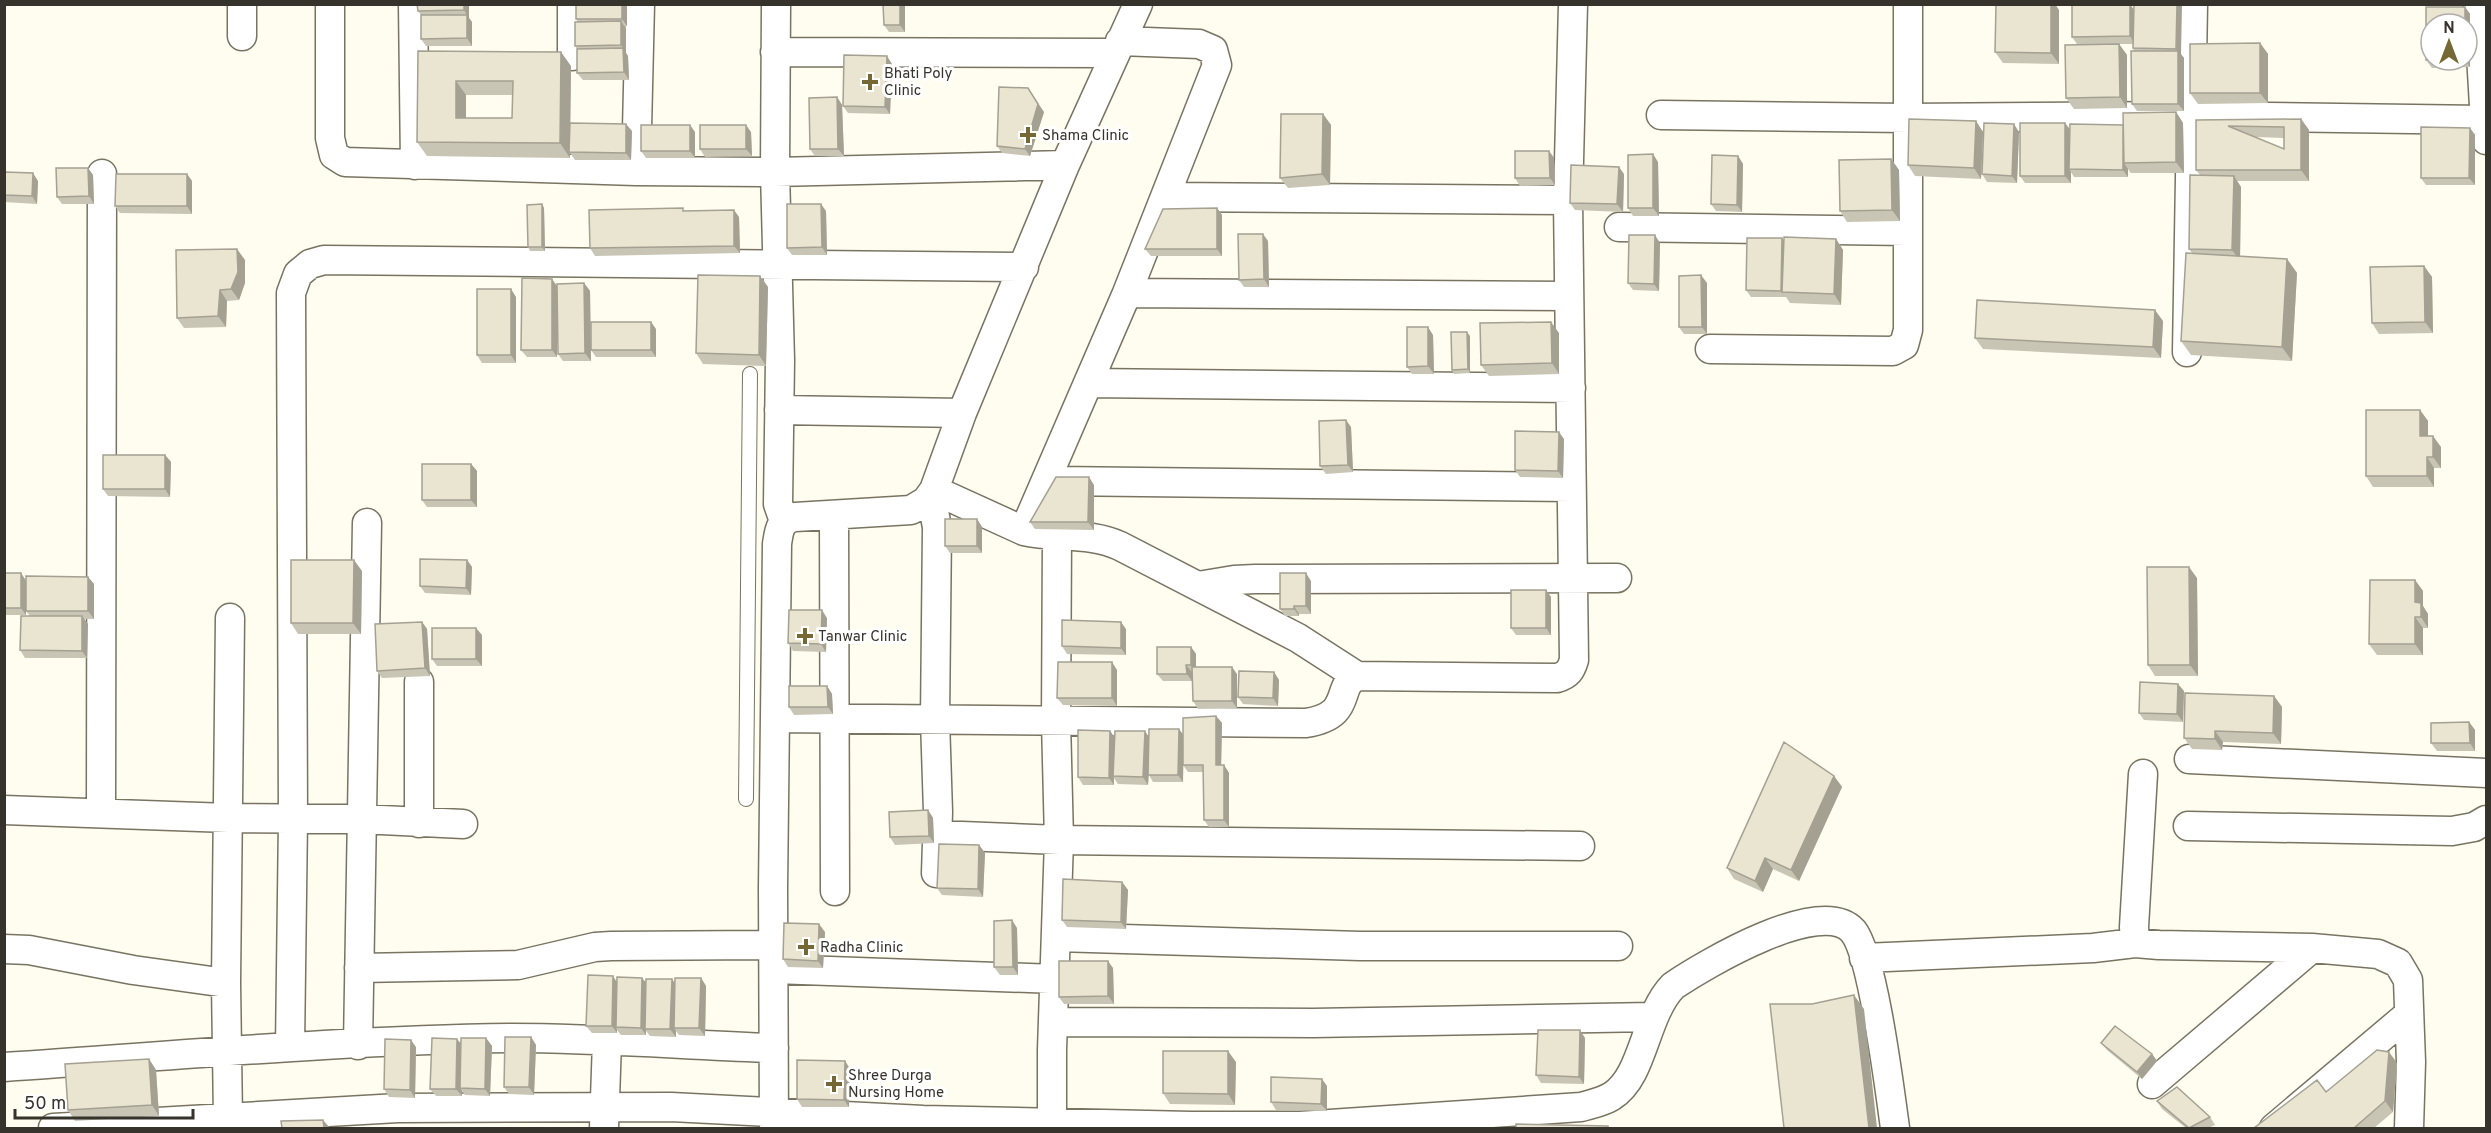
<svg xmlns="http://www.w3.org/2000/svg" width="2491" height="1133" viewBox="0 0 2491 1133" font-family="Overpass,sans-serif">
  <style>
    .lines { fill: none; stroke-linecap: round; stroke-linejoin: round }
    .service-casing { stroke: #797462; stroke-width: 16 }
    .minor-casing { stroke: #797462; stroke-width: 31 }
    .service { stroke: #fff; stroke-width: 14 }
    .minor { stroke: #fff; stroke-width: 28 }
    .wall { fill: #c9c5b4; fill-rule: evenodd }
    .shaded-wall { fill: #a4a092 }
    .building { fill: #eae5d1; stroke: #a4a092; stroke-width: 1.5; fill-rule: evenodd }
    .poi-dot { fill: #756835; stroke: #fff; stroke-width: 2 }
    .labels { text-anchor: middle; stroke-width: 6; stroke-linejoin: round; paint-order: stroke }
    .poi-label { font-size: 15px; fill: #35332b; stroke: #fff; text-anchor: start }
  </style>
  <rect width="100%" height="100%" fill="#fffcf0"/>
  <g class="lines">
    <defs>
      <path id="service" d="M746,799L750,374"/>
      <path id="minor" d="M330,4V138L334,155L345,162L636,171L775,172L1065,165
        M413,4L415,165
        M572,4V56
        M776,4L775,172L780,360L778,504L784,521
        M2478,4L2486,140
        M242,36V4
        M775,52L1114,53
        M1661,115L1907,118L2189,116L2484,120
        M636,171L640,4
        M1165,197L1568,200
        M1619,227L1908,231
        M1127,293L1569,296
        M1710,349L1893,351L1904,345L1908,330V4
        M2187,352L2193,4
        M1089,383L1571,388
        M779,410L962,413
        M1055,481L1571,487
        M934,490L1024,531C1056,538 1090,532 1120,546L1298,638L1357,676
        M926,501L933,506L937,527L935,720L938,812L936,873
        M834,515L835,891
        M1024,531L1127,293L1217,65L1213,50L1199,44L1120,41
        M1198,586L1234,580L1255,579L1617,578
        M775,718L1306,723C1355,715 1334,687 1357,676L1557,678C1568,675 1571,670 1574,660L1568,200L1573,4
        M2189,759L2486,773
        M2143,774L2134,927L2135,943L2159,945L2312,948L2378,954L2398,963L2408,980L2411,1062L2409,1128
        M4,810L228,818L361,819L463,824
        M101,812L102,174
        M419,823V682
        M2188,826L2452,831L2474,827L2486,820
        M937,835L1059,840L1580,846
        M1057,937L1360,946H1618
        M4,949L29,950L133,970L226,983
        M1864,958L2093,948L2135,943
        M359,968L518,965L595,947L611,946L774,945
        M774,969L1056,979
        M1053,1022L1313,1023L1652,1017
        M358,1045L367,523
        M290,1047L293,819L291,293L298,274L310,264L324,260L1024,267
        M4,1067C173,1056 342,1040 511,1038C599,1038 686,1045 774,1048
        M2152,1084L2312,948
        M228,1119L226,983L230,618
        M53,1128L398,1108L671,1107L923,1120L1191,1126H1300L1581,1107C1591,1104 1603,1102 1612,1096C1644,1076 1644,1016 1673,986C1704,965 1821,895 1853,931C1873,955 1890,1092 1895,1128
        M604,1128L607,1041
        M774,1128L773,888L777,544C779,530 780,520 795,517L911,510L926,501L934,490L962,413L1065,165L1138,4
        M1052,1128V1050L1059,840L1056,721L1057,536
        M2274,1128L2409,1014"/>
    </defs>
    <use href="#service" class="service-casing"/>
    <use href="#minor" class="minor-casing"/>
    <use href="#service" class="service"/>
    <use href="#minor" class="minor"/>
  </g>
  <path class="wall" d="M417,4H469V18L472,22V46H426L421,39V15L418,11Z
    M627,4V26H624L626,29V53L628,56L629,80H583L577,73V49L575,46L578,22L576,19Z
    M883,4H905V32H889L884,25Z
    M2130,4L2134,10V4L2184,58V111H2137L2132,104L2134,51L2133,48V44H2077L2072,37Z
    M2465,7L2470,14V67L2432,68L2426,60Z
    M2059,10V64L2003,63L1995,52Z
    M2260,43L2268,54V103L2198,104L2190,93Z
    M2119,44L2127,55V108L2074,109L2066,98Z
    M418,51L571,66L570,123L632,131L631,160H575L570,153V158L427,156L417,142ZM466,95H513L512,118H466Z
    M892,64L890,114L848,113L843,106Z
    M837,97L842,105L844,156H815L810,149Z
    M1044,112L1030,156L1002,153L997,146Z
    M2176,112L2183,123L2184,173H2131L2128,169V177H2074L2071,172V183H2025L2020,176L2065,123L2070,129L2123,125Z
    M1323,114L1331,125L1330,185L1288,188L1280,178Z
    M2301,119L2309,130V181H2237L2241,187L2240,256L2287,259L2297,273L2292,361L2191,355L2181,341L2192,253L2189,249L2200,175L2196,170V120ZM2255,137L2284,138V149Z
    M1976,121L1983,132L1981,179L1915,176L1908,165Z
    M2470,128L2475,135V185H2426L2421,178Z
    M695,132V158H646L641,151Z
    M751,132L752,156L705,157L700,149Z
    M2019,132L2017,183L1987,182L1982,174Z
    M1549,151L1554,158L1555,185L1520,186L1515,178Z
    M1738,156L1743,164L1742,212L1716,211L1711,204Z
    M1891,159L1899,170L1900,221L1847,222L1840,211Z
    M1658,162L1659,216H1633L1628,208Z
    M88,168L93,175L94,204H62L57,197Z
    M4,172L38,181L37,204L4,202Z
    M187,174L192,181V214L120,213L115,206Z
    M1624,174L1623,212L1575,210L1570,203Z
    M542,204L544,208L545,251H530L528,247Z
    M1217,208L1222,215V256H1151L1145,249Z
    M685,211L739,217L740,253L595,256L590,248Z
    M826,211L827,255H792L787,248Z
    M1782,238L1784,241L1836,239L1843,250L1841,305L1790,303L1786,297H1751L1746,290Z
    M1268,241L1269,287H1244L1239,280Z
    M1660,243L1659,291L1633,290L1628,283Z
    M245,260V283L239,300L227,301L226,327L184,328L177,318Z
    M2424,266L2432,277L2433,333L2379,334L2372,323Z
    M760,276L768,287L766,366L703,364L696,353Z
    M584,283L590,291L591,361H563L558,354L557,316V357H527L521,350L557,285Z
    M1707,283V334H1684L1679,327Z
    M516,297V363H482L477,355Z
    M2163,321L2161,358L1983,349L1975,338Z
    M656,329V357H596L591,350Z
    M1559,333V374L1489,376L1481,365Z
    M1433,335L1434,374H1412L1407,367Z
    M1470,336V373L1454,374L1452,370Z
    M2420,410L2428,421V436L2441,447V468H2434V487H2373L2366,476Z
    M1351,427L1353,472L1326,474L1320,466Z
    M1564,439L1563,478L1520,477L1515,470Z
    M165,455L171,462L170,497L108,496L103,489Z
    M471,464L477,471V507H427L422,500Z
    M1094,485V530L1035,529L1030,522Z
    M977,519L982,527V553H950L945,546Z
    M467,560L472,567L471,595L425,593L420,586Z
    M362,571L361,634H298L291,623Z
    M4,573H21L26,581V615H4Z
    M88,577L94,584V619H84L88,624L87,658H25L20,650L30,616L26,611Z
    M2197,578L2198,676H2155L2148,665Z
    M2415,580L2423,591V606L2428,614V628H2423V655H2377L2369,644Z
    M1311,581V614H1299V616H1285L1280,609Z
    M1546,590L1551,597V635H1516L1511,628Z
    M827,618L826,652L793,651L788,643Z
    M422,622L427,629L430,676L382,678L377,671Z
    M1126,629V655L1067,654L1062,646Z
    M482,635V666H437L432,659Z
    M1191,647L1196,654V667L1237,674V708L1198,709L1193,701L1192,672V681H1163L1157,674Z
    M1117,670V706L1063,705L1057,698Z
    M1274,672L1279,680L1278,706L1243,704L1238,697Z
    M827,686L832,694L833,714L794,715L789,707Z
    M2184,691L2183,722L2144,720L2139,713Z
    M2274,696L2282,707L2281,744L2223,742L2222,750L2192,749L2184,738Z
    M1216,716L1222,723L1221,765H1224L1229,773V827H1209L1204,820L1203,772H1188L1183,765V782H1153L1149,775L1148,785L1118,784L1114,778V785H1083L1078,777L1110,731L1115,738L1149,737L1179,729L1183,735Z
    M2469,722L2475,730V751H2437L2431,743Z
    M1834,776L1842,787L1799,881L1773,869L1763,892L1734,879L1727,868Z
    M928,810L933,818L934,843L895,845L890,837Z
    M979,845L985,853L983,897L942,895L937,888Z
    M1122,882L1128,890L1126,929L1067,927L1062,920Z
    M1017,928L1018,975H1000L994,967Z
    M825,932L823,968L788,967L783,959Z
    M1113,968L1114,1004H1064L1059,997Z
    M642,978L646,983L672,979L675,983L701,978L706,986L705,1036L679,1035L676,1031V1037L650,1036L646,1031V1035H621L617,1030V1033H592L586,1026L616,981Z
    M531,1037L536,1045L534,1095L509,1094L504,1087Z
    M486,1038L492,1046L490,1096L465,1095L462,1091V1096H436L430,1089L460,1043Z
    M1585,1038L1584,1084L1541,1083L1536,1075Z
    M2101,1043L2152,1054L2157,1061L2142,1079L2107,1050Z
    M416,1047L415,1098L389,1097L384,1089Z
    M149,1059L156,1070L159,1116L75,1121L68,1110Z
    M845,1061L850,1069L849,1107H802L797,1099Z
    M1236,1062L1235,1105L1170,1104L1163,1093Z
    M2397,1063L2393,1112L2374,1128H2254L2326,1092Z
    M1327,1086V1111L1276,1110L1271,1102Z
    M2157,1101L2210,1117L2215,1125L2208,1128H2186L2162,1109Z"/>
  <path class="shaded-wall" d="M464,4H469V18L472,22V46L467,38V15L464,10Z
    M622,4H627V26L622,19Z
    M900,4H905V32L900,25Z
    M2051,4H2055L2059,10V64L2051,53Z
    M2130,4L2135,12V44L2130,36Z
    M2177,4H2182L2181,54L2184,58V111L2178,104V53L2176,49Z
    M2465,7L2470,14V67L2465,60H2467V24H2465Z
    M621,21L626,29V53L628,56L629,80L624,72L623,48L621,45Z
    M2260,43L2268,54V103L2260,93Z
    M2119,44L2127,55V108L2120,97Z
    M561,52L571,66L570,158L560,143Z
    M887,56L892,64L890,114L885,107Z
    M456,81L466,95V132L456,118Z
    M1028,88L1044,112L1030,156L1025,149Z
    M837,97L842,105L844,156L838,149Z
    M2176,112L2183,123L2184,173L2176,162Z
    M1323,114L1331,125L1330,185L1322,174Z
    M2301,119L2309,130V181L2301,170Z
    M1976,121L1983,132L1981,179L1974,168Z
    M2065,123L2070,130L2069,169L2071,172V183L2065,176Z
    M626,124L632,131L631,160L626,153Z
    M2014,124L2019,132L2017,183L2012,176Z
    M690,125L695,132V158L690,151Z
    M746,125L751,132L752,156L746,149Z
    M2124,125V163L2128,169V177L2123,170Z
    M2470,128L2475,135V185L2469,178Z
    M1549,151L1554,158L1555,185L1550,178Z
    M1653,154L1658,162L1659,216L1653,208Z
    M1738,156L1743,164L1742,212L1737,205Z
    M1891,159L1899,170L1900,221L1892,210Z
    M1619,167L1624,174L1623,212L1617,204Z
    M88,168L93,175L94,204L89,196Z
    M33,173L38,181L37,204L32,196Z
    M187,174L192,181V214L187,206Z
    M2234,176L2241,187L2240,261L2232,250Z
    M542,204L544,208L545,251L542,247Z
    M821,204L826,211L827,255L822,247Z
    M1217,208L1222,215V256L1217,249Z
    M734,210L739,217L740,253L734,246Z
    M1263,234L1268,241L1269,287L1264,279Z
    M1655,235L1660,243L1659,291L1654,284Z
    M1782,238L1787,246L1782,292L1786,298L1781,291Z
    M1836,239L1843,250L1841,305L1834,294Z
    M237,249L245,260V283L239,300L231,289Z
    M2287,259L2297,273L2292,361L2282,347Z
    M2424,266L2432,277L2433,333L2425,322Z
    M1701,275L1707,283V334L1702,327Z
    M760,276L768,287L766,366L759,355Z
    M552,279L557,286V357L552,350Z
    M584,283L590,291L591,361L585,353Z
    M511,289L516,297V363L511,355Z
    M220,290L227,301L226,327L218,316Z
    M2155,310L2163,321L2161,358L2153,347Z
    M651,322L656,329V357L651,350Z
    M1551,322L1559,333V374L1552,363Z
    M1428,327L1433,335L1434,374L1428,366Z
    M1467,332L1470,336V373L1468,369Z
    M2420,410L2428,421V447L2420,436Z
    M1346,420L1351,427L1353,472L1348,465Z
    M1559,432L1564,439L1563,478L1558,471Z
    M2433,436L2441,447V468L2433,457Z
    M165,455L171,462L170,497L165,489Z
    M2427,457L2434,468V487L2427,476Z
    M471,464L477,471V507L471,500Z
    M1089,477L1094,485V530L1088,522Z
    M977,519L982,527V553L977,546Z
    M354,560L362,571L361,634L353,623Z
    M467,560L472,567L471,595L466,588Z
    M2189,567L2197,578L2198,676L2190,665Z
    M21,573L26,581V615L21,608Z
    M1306,573L1311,581V614L1306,606Z
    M88,577L94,584V619L88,611Z
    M2415,580L2423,591V606L2428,614V628L2421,617L2415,602Z
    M1546,590L1551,597V635L1546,628Z
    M1294,606L1299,614V616L1294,609Z
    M822,610L827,618L826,652L821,644Z
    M82,616L88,624L87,658L82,651Z
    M2415,617L2423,628V655L2415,644Z
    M422,622L427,629L430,676L425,668Z
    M1121,622L1126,629V655L1121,648Z
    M476,628L482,635V666L476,659Z
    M1191,647L1196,654V672L1191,665Z
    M1112,662L1117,670V706L1112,698Z
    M1186,665L1192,672V681L1187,674Z
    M1232,667L1237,674V708L1232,701Z
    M1274,672L1279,680L1278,706L1273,698Z
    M2178,684L2184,691L2183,722L2177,714Z
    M827,686L832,694L833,714L828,707Z
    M2274,696L2282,707L2281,744L2273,733Z
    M1216,716L1222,723L1221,773L1216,765Z
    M2469,722L2475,730V751L2470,743Z
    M1179,729L1184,736L1183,782L1178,775Z
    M1110,731L1115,738L1113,776L1114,778V785L1109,778Z
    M1145,731L1150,739L1148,785L1143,777Z
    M2215,731L2223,742L2222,750L2215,739Z
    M1224,765L1229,773V827L1224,820Z
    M1834,776L1842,787L1799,881L1791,870Z
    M928,810L933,818L934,843L929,836Z
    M979,845L985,853L983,897L978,889Z
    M1765,858L1773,869L1763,892L1755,881Z
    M1122,882L1128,890L1126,929L1121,922Z
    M1012,920L1017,928L1018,975L1013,967Z
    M819,924L825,932L823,968L818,961Z
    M1108,961L1113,968L1114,1004L1108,996Z
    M613,976L618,984L616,1027L617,1030V1033L612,1026Z
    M642,978L648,985L645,1029L646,1031V1035L641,1028Z
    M701,978L706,986L705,1036L699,1028Z
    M672,979L677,987L674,1028L676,1031V1037L670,1029Z
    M1854,995L1864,1009L1877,1128H1869Z
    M1580,1030L1585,1038L1584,1084L1579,1077Z
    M531,1037L536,1045L534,1095L529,1087Z
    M486,1038L492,1046L490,1096L485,1089Z
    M457,1039L463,1046L460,1088L462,1091V1096L456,1089Z
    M411,1040L416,1047L415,1098L410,1090Z
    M1228,1051L1236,1062L1235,1105L1228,1094Z
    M2389,1052L2397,1063L2393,1112L2385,1101Z
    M2152,1054L2157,1061L2142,1079L2137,1072Z
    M149,1059L156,1070L159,1116L152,1105Z
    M845,1061L850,1069L849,1107L844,1100Z
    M1322,1079L1327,1086V1111L1321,1104Z
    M323,1120L330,1128H324Z"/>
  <path class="building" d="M417,4H464V10L418,11Z
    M576,4H622V19H576Z
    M883,4H900V25H884Z
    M1996,4H2051V53L1995,52Z
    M2130,4V36L2072,37V5Z
    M2134,4H2177L2176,49L2133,48Z
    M2426,7H2465V24H2431V60H2465H2426Z
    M421,15H467V38L421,39Z
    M621,21V45L575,46V22Z
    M2260,43V93H2190V44Z
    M2119,44L2120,97L2066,98L2065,45Z
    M623,48L624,72L577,73V49Z
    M418,51L561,52L560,143L417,142ZM456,81H513L512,118H456Z
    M2131,51H2178V104H2132Z
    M844,55L887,56L885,107L843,106Z
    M999,87L1028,88L1038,104L1025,149L997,146Z
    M837,97L838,149H810L809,98Z
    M2176,112V162L2124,163L2123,113Z
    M1281,114H1323L1322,174L1280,178Z
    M1909,119L1976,121L1974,168L1908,165Z
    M2301,119V170H2196V120ZM2228,126L2284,127V149Z
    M570,123L626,124V153L569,152Z
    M1984,123L2014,124L2012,176L1982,174Z
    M2020,123H2065V176H2020Z
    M2070,124L2123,125V170L2069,169Z
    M641,125H690V151H641Z
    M700,125H746V149H700Z
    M2421,127L2470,128L2469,178H2421Z
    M1515,151H1549L1550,178H1515Z
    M1653,154V208H1628V155Z
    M1712,155L1738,156L1737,205L1711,204Z
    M1891,159L1892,210L1840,211L1839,160Z
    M1571,165L1619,167L1617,204L1570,203Z
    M56,168H88L89,196L57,197Z
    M4,172L33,173L32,196L4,195Z
    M116,174H187V206H115Z
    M2190,175L2234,176L2232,250L2189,249Z
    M542,204V247H528L527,205Z
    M787,204H821L822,247L787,248Z
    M683,208V211L734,210V246L590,248L589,210Z
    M1217,208V249H1145L1163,209Z
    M1238,234H1263L1264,279L1239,280Z
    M1629,235H1655L1654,284L1628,283Z
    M1784,237L1836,239L1834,294L1782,292Z
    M1747,238H1782L1781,291L1746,290Z
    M237,249L238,272L231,289L220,290L218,316L177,318L176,250Z
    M2186,253L2287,259L2282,347L2181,341Z
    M2424,266L2425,322L2372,323L2370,267Z
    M698,275L760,276L759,355L696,353Z
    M1701,275L1702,327H1679V276Z
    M522,278L552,279V350H521Z
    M584,283L585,353L558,354L557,284Z
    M477,289H511V355H477Z
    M1977,300L2155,310L2153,347L1975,338Z
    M591,322H651V350H591Z
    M1551,322L1552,363L1481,365L1480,323Z
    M1407,327H1428V366L1407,367Z
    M1451,332H1467L1468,369L1452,370Z
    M2366,410H2420V436H2433V457H2427V476H2366Z
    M1346,420L1348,465L1320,466L1319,421Z
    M1515,431L1559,432L1558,471L1515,470Z
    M103,455H165V489H103Z
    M422,464H471V500H422Z
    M1056,477H1089L1088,522H1030Z
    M945,519H977V546H945Z
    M420,559L467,560L466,588L420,586Z
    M291,560H354L353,623H291Z
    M2147,567H2189L2190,665H2148Z
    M4,573H21V608H4Z
    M1280,573H1306V606H1294V609H1280Z
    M26,576L88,577V611H26Z
    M2370,580H2415V602L2421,603V617H2415V644H2369Z
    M1511,590H1546V628H1511Z
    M789,610H822L821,644L788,643Z
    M21,616H82V651L20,650Z
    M1062,620L1121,622V648L1062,646Z
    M422,622L425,668L377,671L375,624Z
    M432,628H476V659H432Z
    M1157,647H1191V665H1186L1187,674H1157Z
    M1058,662H1112V698H1057Z
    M1192,667H1232V701H1193Z
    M1239,671L1274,672L1273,698L1238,697Z
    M2140,682L2178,684L2177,714L2139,713Z
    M789,686H827L828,707H789Z
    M2185,693L2274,696L2273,733L2215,731V739L2184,738Z
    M1216,716V765H1224V820H1204L1203,765H1183V718Z
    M2469,722L2470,743H2431V723Z
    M1149,729H1179L1178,775H1148Z
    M1078,730L1110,731L1109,778L1078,777Z
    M1115,731H1145L1143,777L1113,776Z
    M1784,742L1834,776L1791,870L1765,858L1755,881L1727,868Z
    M928,810L929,836L890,837L889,812Z
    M939,844L979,845L978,889L937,888Z
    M1063,879L1122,882L1121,922L1062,920Z
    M1012,920L1013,967H994V921Z
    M784,923L819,924L818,961L783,959Z
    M1059,961H1108V996L1059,997Z
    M588,975L613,976L612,1026H586Z
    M617,977L642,978L641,1028L616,1027Z
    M675,978H701L699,1028H674Z
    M646,979H672L670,1029H645Z
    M1854,995L1869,1128H1784L1770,1004H1812Z
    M2115,1026L2152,1054L2137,1072L2101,1043Z
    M1538,1030H1580L1579,1077L1536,1075Z
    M505,1037H531L529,1087H504Z
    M432,1038L457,1039L456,1089H430Z
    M461,1038H486L485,1089L460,1088Z
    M385,1039L411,1040L410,1090L384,1089Z
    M2377,1050L2389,1052L2385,1101L2354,1128H2254L2317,1080L2326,1092Z
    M1163,1051H1228V1094L1163,1093Z
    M149,1059L152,1105L68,1110L65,1064Z
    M797,1060L845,1061L844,1100L797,1099Z
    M1271,1077L1322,1079L1321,1104L1271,1102Z
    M2177,1087L2210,1117L2189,1128L2157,1101Z
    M323,1120L324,1128H282L281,1121Z
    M1516,1124L1608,1126V1128H1516Z"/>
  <g class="poi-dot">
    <path d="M867 73h6v6h6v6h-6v6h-6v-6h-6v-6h6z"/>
    <path d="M1025 126h6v6h6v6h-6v6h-6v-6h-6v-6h6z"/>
    <path d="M802 627h6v6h6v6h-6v6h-6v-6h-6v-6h6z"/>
    <path d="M803 938h6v6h6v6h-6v6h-6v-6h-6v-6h6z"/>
    <path d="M831 1075h6v6h6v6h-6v6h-6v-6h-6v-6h6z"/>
  </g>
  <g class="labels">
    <g class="poi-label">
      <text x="884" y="78">Bhati Poly<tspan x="884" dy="17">Clinic</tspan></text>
      <text x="1042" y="140">Shama Clinic</text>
      <text x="818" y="641">Tanwar Clinic</text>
      <text x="820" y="952">Radha Clinic</text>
      <text x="848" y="1080">Shree Durga<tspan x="848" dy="17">Nursing Home</tspan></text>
    </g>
  </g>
  <rect width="2491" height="1133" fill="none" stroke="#35332b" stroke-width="12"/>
  <g transform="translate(2449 42)"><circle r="28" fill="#ffffff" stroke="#aeadaa" stroke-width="1.5"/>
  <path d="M0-4.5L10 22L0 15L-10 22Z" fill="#756835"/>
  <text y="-9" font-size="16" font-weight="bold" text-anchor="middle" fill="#35332b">N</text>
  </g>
  <path d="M15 1109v9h178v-9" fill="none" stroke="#35332b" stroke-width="3"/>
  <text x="24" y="1109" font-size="18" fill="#35332b" stroke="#ffffff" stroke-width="4.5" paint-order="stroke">50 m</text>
</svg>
